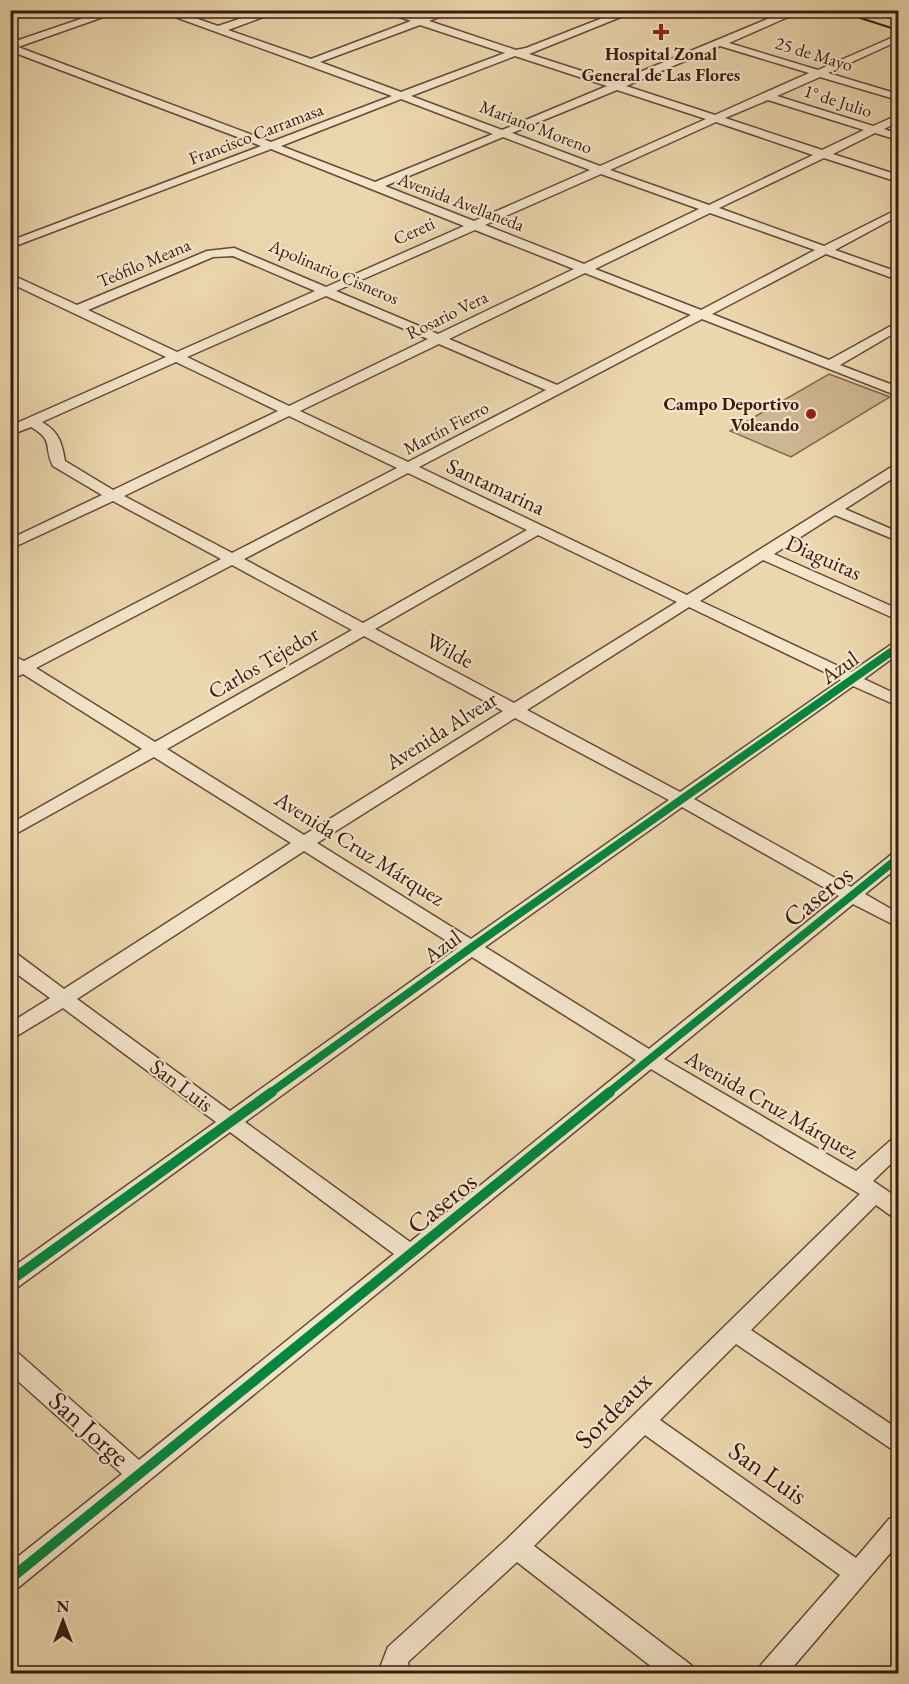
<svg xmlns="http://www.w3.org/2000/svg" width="909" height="1684" viewBox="0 0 909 1684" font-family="'EB Garamond',serif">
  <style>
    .green { fill: #cdb692; stroke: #826850; stroke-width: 1.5 }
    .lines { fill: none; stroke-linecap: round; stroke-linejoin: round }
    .minor-casing { stroke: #644936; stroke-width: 3 }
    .major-casing { stroke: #371a0f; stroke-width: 4 }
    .minor { fill: #f3e4ca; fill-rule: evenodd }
    .major { fill: #ecd6ad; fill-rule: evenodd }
    .cycleway-far1-casing { stroke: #f3e4ca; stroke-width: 11 }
    .cycleway-casing { stroke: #f3e4ca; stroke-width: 14 }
    .cycleway-far1 { stroke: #00873e; stroke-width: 8 }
    .cycleway { stroke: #00873e; stroke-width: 10 }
    .poi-dot { fill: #8f2418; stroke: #f3e4ca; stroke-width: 2 }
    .labels { text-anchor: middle; stroke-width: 4.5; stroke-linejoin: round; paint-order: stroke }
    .far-poi-label { font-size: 18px; font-weight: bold; fill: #371a0f; stroke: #f3e4ca }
    .far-street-label { font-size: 18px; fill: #371a0f; stroke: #f3e4ca }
    .street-label { font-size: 22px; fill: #371a0f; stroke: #f3e4ca }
    .near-street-label { font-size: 27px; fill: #371a0f; stroke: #f3e4ca }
  </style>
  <rect width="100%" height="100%" fill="#ecd6ad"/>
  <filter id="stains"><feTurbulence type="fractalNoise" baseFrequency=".00333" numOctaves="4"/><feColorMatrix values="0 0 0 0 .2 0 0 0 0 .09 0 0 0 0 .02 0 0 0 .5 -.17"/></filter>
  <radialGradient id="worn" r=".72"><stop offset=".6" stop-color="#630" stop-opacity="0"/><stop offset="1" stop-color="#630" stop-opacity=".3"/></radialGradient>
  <path class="green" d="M829,374L890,397L791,457L730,431Z"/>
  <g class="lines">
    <defs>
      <path id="minor" d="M107,10H123L18,47L271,142L392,96L156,10H172L218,26L266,10H282L228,30L311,59L411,21L381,10H397L420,18L440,10H455L429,21L516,50L526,48L623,10H638L529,54L616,82L789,10H804L729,43L818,70L898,35V41L828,73L898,94V100L820,77L777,96L873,126L898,115V122L884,129L898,134V140L875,133L833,154L898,175V182L824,158L719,208L824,246L898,209V216L835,250L898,272V280L826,254L712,314L829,360L898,322V331L840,365L898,387V396L702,319L419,467L687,595L893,466L898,465V475L845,509L898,532V541L835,515L774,554L898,609V620L763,560L700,601L851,672L892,644L898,642V654L864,679L898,695V706L853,686L694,799L851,887L892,854L898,852V867L865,894L898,913V927L853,904L664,1059L856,1171L891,1140L898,1137V1157L873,1181L898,1198V1217L890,1215L876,1205L751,1330L898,1429V1451L890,1448L736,1344L660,1420L856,1558L889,1519L898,1516V1544L787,1674H757L761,1665L840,1575L645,1435L534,1546L691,1665L695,1674H661L517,1562L408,1662L410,1674H384L381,1665L388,1647L507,1539L860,1194L651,1069L19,1587L10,1590V1563L122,1474L10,1374V1351L18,1353L139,1460L394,1254L230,1132L18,1287L10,1290V1269L216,1122L63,1008L10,1040V1023L50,998L10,969V953L17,954L64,989L291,843L154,757L10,837V824L142,749L23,674L10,680V654L24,661L221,559L113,501L10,549V539L102,495L53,466C43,446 55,441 31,427L10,435V426L166,357L10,283V274L77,305L207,251L234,248L326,287L464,226L271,149L10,248V241L261,146L10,51V43ZM420,25L505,53L401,92L320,62ZM720,46L809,73L715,115L626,86ZM515,56L607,86L502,130L411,96ZM617,90L706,119L600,166L512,133ZM401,99L493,134L375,182L281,146ZM768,100L864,130L822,150L725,118ZM716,122L813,155L709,205L610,170ZM503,137L590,170L474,221L385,186ZM601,174L699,209L584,264L485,225ZM710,213L815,250L701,310L595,269ZM475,230L574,269L438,334L336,291ZM233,256L315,291L177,352L88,310L213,257ZM585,273L691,315L557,385L449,339ZM326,296L428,339L289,406L187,357ZM439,344L546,390L408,462L300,411ZM176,362L278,411L113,490L65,461C62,443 59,432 42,422ZM289,416L397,468L232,553L124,496ZM408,473L527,530L363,623L244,559ZM538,535L677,602L514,703L375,629ZM232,565L352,630L155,742L36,668ZM689,607L841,680L680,792L527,710ZM364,636L503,711L304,835L167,749ZM515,718L669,800L471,939L317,843ZM682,807L839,896L649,1049L485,947ZM304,851L458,948L230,1111L77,999ZM472,957L636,1060L410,1242L245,1122Z"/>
      <path id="major" d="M839,10H860L898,21V29Z"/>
    </defs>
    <use href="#minor" class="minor-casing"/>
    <use href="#major" class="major-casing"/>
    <use href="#minor" class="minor"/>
    <use href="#major" class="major"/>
    <defs>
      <path id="cycleway-far1" d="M270,1093L472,947L898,647
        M608,1093L898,858"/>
      <path id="cycleway" d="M10,1281L272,1092
        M10,1579L610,1092"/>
    </defs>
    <use href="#cycleway-far1" class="cycleway-far1-casing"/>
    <use href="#cycleway" class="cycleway-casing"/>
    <use href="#cycleway-far1" class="cycleway-far1"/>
    <use href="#cycleway" class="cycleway"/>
  </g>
  <g class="poi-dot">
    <path d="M658 23h6v6h6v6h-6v6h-6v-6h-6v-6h6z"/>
    <circle cx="811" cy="414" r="6"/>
  </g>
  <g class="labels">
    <g class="far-poi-label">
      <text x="661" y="60">Hospital Zonal<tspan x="661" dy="21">General de Las Flores</tspan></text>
      <text x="799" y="410" text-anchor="end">Campo Deportivo<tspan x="799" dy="21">Voleando</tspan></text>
    </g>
    <g class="far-street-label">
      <text transform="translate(814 54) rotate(17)" y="6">25 de Mayo</text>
      <text transform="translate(838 101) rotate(18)" y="6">1° de Julio</text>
      <text transform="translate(536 127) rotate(21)" y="6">Mariano Moreno</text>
      <text transform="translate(256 134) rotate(-21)" y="6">Francisco Carramasa</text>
      <text transform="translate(461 202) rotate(21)" y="6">Avenida Avellaneda</text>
      <text transform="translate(414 231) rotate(-24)" y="6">Cereti</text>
      <text transform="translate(144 263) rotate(-23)" y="6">Teófilo Meana</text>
      <text transform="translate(334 272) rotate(23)" y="6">Apolinario Cisneros</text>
      <text transform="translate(447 315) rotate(-26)" y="6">Rosario Vera</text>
      <text transform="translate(446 428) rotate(-28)" y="6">Martín Fierro</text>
    </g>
    <g class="street-label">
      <text transform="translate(496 486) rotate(25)" y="8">Santamarina</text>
      <text transform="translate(824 557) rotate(24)" y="8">Diaguitas</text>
      <text transform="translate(450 650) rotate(28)" y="8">Wilde</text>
      <text transform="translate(263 662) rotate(-30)" y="8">Carlos Tejedor</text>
      <text transform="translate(839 667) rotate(-35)" y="8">Azul</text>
      <text transform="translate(441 730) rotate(-32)" y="8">Avenida Alvear</text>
      <text transform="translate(360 848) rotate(32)" y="8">Avenida Cruz Márquez</text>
      <text transform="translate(442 946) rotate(-36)" y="8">Azul</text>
      <text transform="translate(182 1085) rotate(37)" y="8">San Luis</text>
      <text transform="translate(772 1104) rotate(30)" y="8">Avenida Cruz Márquez</text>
    </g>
    <g class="near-street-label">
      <text transform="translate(818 896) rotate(-39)" y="9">Caseros</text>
      <text transform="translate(442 1203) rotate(-39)" y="9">Caseros</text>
      <text transform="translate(613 1410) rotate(-45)" y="9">Sordeaux</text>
      <text transform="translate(89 1429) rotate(42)" y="9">San Jorge</text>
      <text transform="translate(768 1473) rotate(35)" y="9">San Luis</text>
    </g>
  </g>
  <rect width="909" height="1684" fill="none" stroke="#ecd6ad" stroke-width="36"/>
  <rect x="12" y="12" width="885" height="1660" fill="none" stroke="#371a0f" stroke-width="3"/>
  <rect x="18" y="18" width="873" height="1648" fill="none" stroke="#371a0f" stroke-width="1.5"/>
  <g transform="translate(63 1621)" stroke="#f3e4ca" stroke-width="4.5" paint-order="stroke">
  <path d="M0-4.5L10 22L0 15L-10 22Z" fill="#371a0f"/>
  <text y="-9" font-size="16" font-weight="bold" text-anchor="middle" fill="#371a0f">N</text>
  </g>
  <rect width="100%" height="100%" filter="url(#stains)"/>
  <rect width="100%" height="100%" fill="url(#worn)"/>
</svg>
